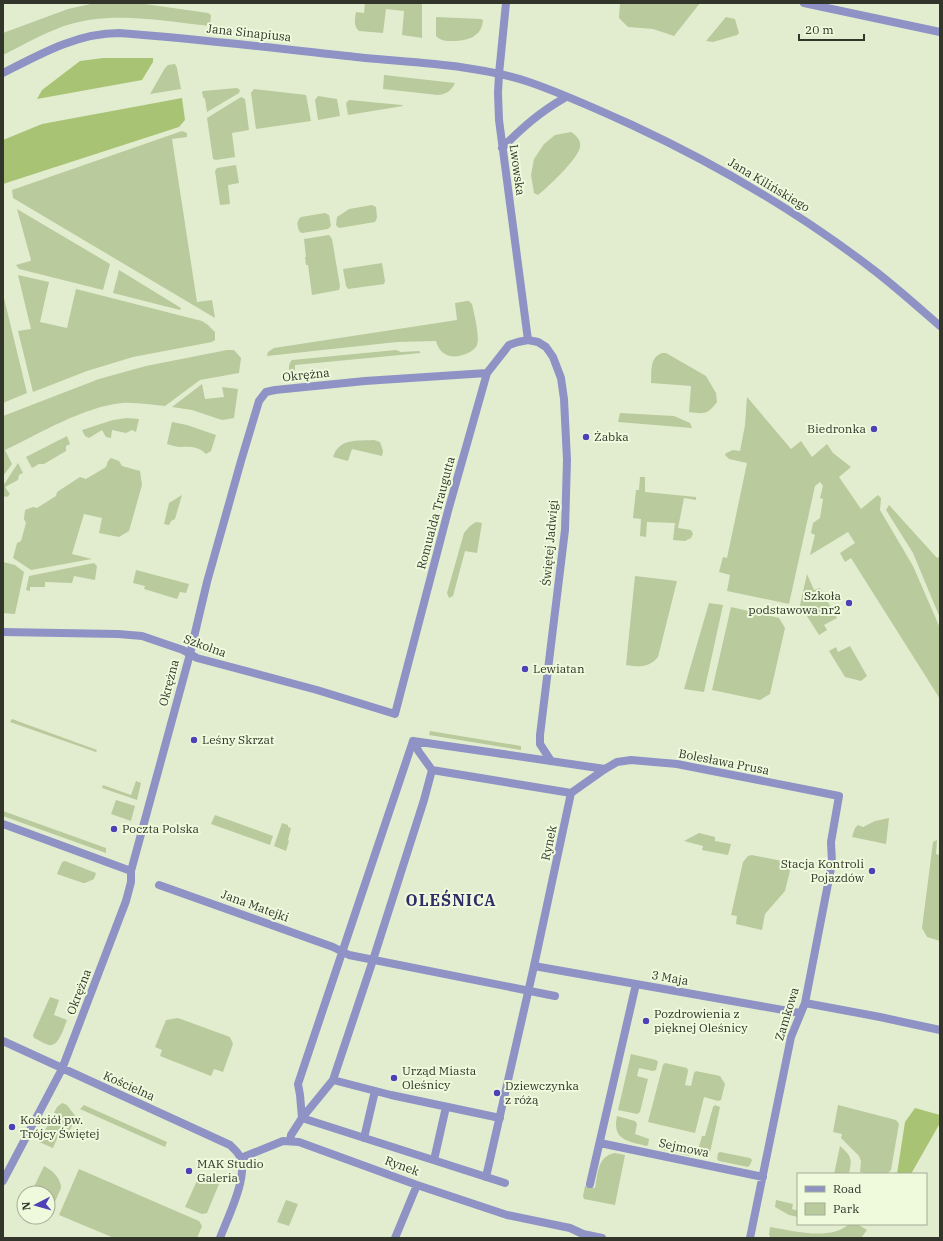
<svg xmlns="http://www.w3.org/2000/svg" width="943" height="1241" viewBox="0 0 943 1241" font-family="'IBM Plex Serif',serif">
  <style>
    .green { fill: #b9ca9c }
    .forest { fill: #a9c374 }
    .lines { fill: none; stroke-linecap: round; stroke-linejoin: round }
    .pedestrian { stroke: #8f92c5; stroke-width: 8 }
    .minor { stroke: #8f92c5; stroke-width: 8 }
    .tertiary { stroke: #8f92c5; stroke-width: 8 }
    .poi-dot { fill: #4e41b8; stroke: #effadd; stroke-width: 1.5 }
    .labels { text-anchor: middle; stroke-width: 4; stroke-linejoin: round; paint-order: stroke }
    .street-label { font-size: 12px; fill: #31352a; stroke: #effadd }
    .poi-label { font-size: 12px; fill: #31352a; stroke: #effadd; text-anchor: start }
    .district-label { font-size: 16px; font-weight: bold; letter-spacing: 1px; fill: #2f2c67; stroke: #effadd }
  </style>
  <rect width="100%" height="100%" fill="#e2edd0"/>
  <path class="green" d="M95,3H138L208,13L211,15L210,26C162,21 111,10 64,26C42,34 23,45 3,55V33L68,9Z
    M365,3H422V38L402,35L404,11L386,9L383,33L359,31C353,26 355,19 356,12L364,13Z
    M620,3H700L674,36L653,29L628,27L619,18Z
    M436,17L481,19L483,20C482,37 467,41 453,41C446,41 441,41 436,36Z
    M726,17L735,19L739,33L737,35L713,42L706,41Z
    M175,64L177,68L181,89L150,94L165,68L168,65Z
    M384,75L455,83C451,91 447,94 438,95L383,89Z
    M237,88L240,90L239,93L207,112L205,99L203,97L202,92L203,91Z
    M254,89L306,95L311,121L256,129L251,93Z
    M318,96L337,99L340,116L318,120L315,100Z
    M241,97L245,99L249,130L232,133L235,157L216,160L213,159L207,118Z
    M349,100L402,105L403,106L348,115L346,103Z
    M182,131L187,133V137L172,139L197,302L212,300L215,318L13,198L12,190Z
    M571,132C577,136 581,140 580,147C578,159 548,187 538,195L534,193L531,175L534,159L544,144L555,135Z
    M236,165L239,183L228,185L230,204L220,205L215,171L217,168Z
    M372,205L376,207L377,218L375,222L339,228L336,225L337,217L349,209Z
    M17,209L110,264L103,290L19,269L16,265L30,261L31,260Z
    M325,213L329,215L331,226L328,229L302,233L300,232C297,227 296,221 301,217Z
    M329,235L332,239L340,286L339,290L312,295L308,265H306L305,257H306L304,239Z
    M382,263L385,281L384,284L348,289L346,286L343,269Z
    M119,270L181,308L180,310L113,293Z
    M18,275L49,282L40,322L67,328L76,289L202,321L208,325L215,332V340L212,342L133,357L87,371L33,392L18,331L31,329Z
    M3,294L27,393L3,403Z
    M467,301H469L472,304C474,313 480,337 477,345C473,354 455,359 447,355C440,352 438,347 436,341L397,342L267,356L268,352L274,348L457,320L455,303Z
    M227,350H234L241,358L239,373L200,380L165,406C151,405 136,402 122,403C83,407 41,433 5,450L12,464L3,476V416L99,379L146,366Z
    M396,350L401,352L419,351L421,353L295,365V379H292C289,373 287,365 292,360Z
    M662,353H666L706,376L716,393L717,402C707,415 704,414 689,412L691,386L651,383C652,371 649,358 662,353Z
    M202,384L205,399L224,397L222,387L238,389L234,418L222,420L192,410L172,407Z
    M747,397L791,449L801,441L812,457L827,444L833,453L851,467L839,477L861,509L878,495L881,498L880,510L913,566L940,628V699L851,558L845,562L840,553L855,543L848,532L810,555L815,535L811,533L813,523L820,518L823,499L820,498L823,486L820,482L815,486L789,604L727,591L730,575L719,572L723,557L727,558L747,463L729,459L725,455L726,453L733,450L740,451L745,425Z
    M620,413L674,416L690,423L692,428L618,422Z
    M127,418L139,419L136,432L132,430L126,433L112,430L111,438L106,437L102,430L89,438L85,436L82,430L113,420Z
    M172,422L187,425L216,435L211,451L206,454C200,447 189,446 181,447C177,447 171,445 167,444Z
    M67,436L70,444L66,446V451L44,464H39L32,468L26,457Z
    M374,440L380,442L383,451L382,456L352,449L348,461L333,457C339,438 357,441 374,440Z
    M111,458L119,461L122,466L140,471L142,485L129,531L119,537L99,533L102,518L84,514L72,554L92,559L31,570L13,558L17,543L21,541L26,523L24,519L25,510L33,507L37,508L56,496L57,492L80,477L86,479L106,467L108,461Z
    M18,463L23,473L19,475L18,480L5,487L10,494L7,497L3,496V486Z
    M640,477H645V492L696,497V500L684,498L678,528L691,530L693,534L691,538L685,541L673,540L675,523L647,522L646,537L640,536L641,519L633,518L636,490H639Z
    M182,495L175,519L171,521L169,525L164,524L169,503Z
    M889,505L937,558L940,556V618L913,553L886,510Z
    M476,522L482,523L477,553L465,551L453,596L449,598L447,593L464,533L470,526Z
    M3,562L15,565L24,572L15,614L3,613Z
    M94,563L97,566L95,580L74,576L72,583L45,582V587H30V591L26,590L29,576Z
    M136,570L189,584L186,593L180,592L177,599L144,589L145,586L133,583Z
    M807,574L814,590L820,588L837,618L824,625L827,630L819,635L800,605Z
    M635,576L677,581L658,657C649,668 639,667 626,665Z
    M709,603L723,605L704,692L684,689Z
    M731,607L779,618L785,628L770,694L760,700L712,690Z
    M850,646L867,676L861,681L845,677L829,651L836,647L838,652Z
    M12,719L97,750L96,752L10,722Z
    M430,731L521,746V750L429,735Z
    M136,781L141,783L137,800L102,788L103,785L131,795Z
    M116,800L135,806L131,821L111,814Z
    M3,811L106,848V853L3,816Z
    M215,815L273,836L270,845L211,824Z
    M889,818L886,844L852,837L855,828L858,825L863,827L875,821Z
    M282,823L288,825V827L291,828L288,840L289,841L286,851L274,846Z
    M699,833L715,837V841L731,844L728,855L702,850L703,846L684,841Z
    M937,840L936,854L940,855V941L927,937L922,928L933,842Z
    M752,855L792,863L785,891L765,914L762,930L736,924L737,916L731,915L743,862L748,856Z
    M65,861L96,873L94,879L85,883H83L57,874L62,862Z
    M50,997L59,1000L54,1015L67,1020C64,1027 59,1047 49,1045C44,1044 39,1040 34,1038L33,1035Z
    M178,1018L230,1037L233,1044L223,1072L214,1069L211,1076L160,1056L162,1050L155,1047L166,1020Z
    M631,1054L656,1060L658,1062L656,1070L653,1071L639,1068L637,1076L648,1079L640,1112L637,1114L618,1110Z
    M665,1063L687,1068L688,1071L685,1085L691,1086L694,1073L696,1071L720,1076L725,1084L721,1100L718,1101L704,1097L695,1133L648,1122L663,1065Z
    M62,1103L67,1105L76,1117L70,1130L62,1127L53,1148L39,1142L57,1107Z
    M84,1105L86,1106L167,1142L165,1147L80,1109Z
    M715,1105L720,1107L709,1157L707,1159L705,1158L698,1150L702,1136H705L713,1107Z
    M838,1105L896,1120L899,1124L891,1170L887,1174H869L860,1172L861,1161L859,1156L841,1138L842,1134L833,1132Z
    M617,1116L635,1121L637,1124L635,1134L649,1139L648,1145L646,1146C627,1141 612,1140 617,1116Z
    M660,1141L685,1146L690,1156L661,1149L659,1147Z
    M840,1146C852,1157 852,1158 849,1174H834Z
    M720,1152L750,1158L752,1160L750,1165L748,1167L719,1161L717,1159L718,1153Z
    M615,1153L625,1155L615,1205L584,1199L583,1196L585,1186L595,1188C598,1174 597,1156 615,1153Z
    M44,1166C52,1170 61,1178 61,1188L48,1218L45,1217H48V1193H31Z
    M79,1169L199,1221L202,1226L197,1238H114L59,1215Z
    M201,1172L219,1179V1184L207,1213L202,1214L185,1207Z
    M286,1200L298,1204L289,1226L277,1222Z
    M776,1200L793,1204L792,1209L798,1211V1217L789,1215L775,1207Z
    M849,1224H857L867,1230L861,1238H771L769,1235L770,1227C794,1231 831,1241 849,1224Z"/>
  <path class="forest" d="M103,58H153V62L142,80L37,99L42,90L80,61Z
    M182,98L185,120L179,127L3,184V140L42,124Z
    M915,1108L940,1115V1123L911,1174H897L905,1122Z"/>
  <g class="lines">
    <path class="pedestrian" d="M413,741L298,1084L300,1095L302,1118L505,1183
      M413,741L503,754
      M432,770L571,793
      M159,885L333,947L349,955L555,996
      M333,1080L391,1095L500,1118
      M364,1138L375,1091
      M290,1141L291,1135L302,1118L333,1080L373,960L424,800L432,770L419,752L413,741
      M434,1160L446,1107
      M486,1177L534,966L571,793L605,769"/>
    <path class="minor" d="M804,3L940,32
      M499,74L498,93L499,120L528,340
      M502,148C524,126 540,112 566,97
      M3,632L118,634L142,636L183,650L197,658L317,690L395,714L448,511L487,373L509,345L518,342L528,340L538,342L546,347L553,357L561,378L564,399L567,460L565,530L540,735V744L551,761
      M503,754L605,769L617,762L631,760L677,764L839,796L831,842L832,863L805,1003L791,1037L750,1238
      M3,824L131,871
      M534,966L800,1013
      M805,1003L880,1017L940,1030
      M3,1041L230,1145C234,1149 238,1152 240,1157C249,1176 227,1219 220,1238
      M600,1143L763,1177
      M241,1158L283,1141L299,1142L417,1185L507,1215L570,1228L583,1234L602,1238
      M3,1181L62,1069L126,901L131,882V871L190,654L207,582L241,461L259,401L266,392L275,390L365,381L487,373
      M590,1184L636,984
      M395,1238L417,1185"/>
    <path class="tertiary" d="M3,73C40,54 77,33 119,33C201,39 283,49 365,58C418,63 478,65 529,82C564,94 599,110 632,125C718,165 800,213 875,271C897,288 918,307 940,326
      M499,74L506,3"/>
  </g>
  <g class="poi-dot">
    <circle cx="874" cy="429" r="4"/>
    <circle cx="586" cy="437" r="4"/>
    <circle cx="849" cy="603" r="4"/>
    <circle cx="525" cy="669" r="4"/>
    <circle cx="194" cy="740" r="4"/>
    <circle cx="114" cy="829" r="4"/>
    <circle cx="872" cy="871" r="4"/>
    <circle cx="646" cy="1021" r="4"/>
    <circle cx="394" cy="1078" r="4"/>
    <circle cx="497" cy="1093" r="4"/>
    <circle cx="12" cy="1127" r="4"/>
    <circle cx="189" cy="1171" r="4"/>
  </g>
  <g class="labels">
    <g class="street-label">
      <text transform="translate(249 33) rotate(6)" y="4">Jana Sinapiusa</text>
      <text transform="translate(517 170) rotate(82)" y="4">Lwowska</text>
      <text transform="translate(769 185) rotate(31)" y="4">Jana Kilińskiego</text>
      <text transform="translate(306 375) rotate(-6)" y="4">Okrężna</text>
      <text transform="translate(436 513) rotate(-75)" y="4">Romualda Traugutta</text>
      <text transform="translate(550 543) rotate(-85)" y="4">Świętej Jadwigi</text>
      <text transform="translate(205 646) rotate(20)" y="4">Szkolna</text>
      <text transform="translate(169 683) rotate(-75)" y="4">Okrężna</text>
      <text transform="translate(724 762) rotate(11)" y="4">Bolesława Prusa</text>
      <text transform="translate(549 843) rotate(-78)" y="4">Rynek</text>
      <text transform="translate(255 906) rotate(20)" y="4">Jana Matejki</text>
      <text transform="translate(670 978) rotate(10)" y="4">3 Maja</text>
      <text transform="translate(79 992) rotate(-69)" y="4">Okrężna</text>
      <text transform="translate(787 1014) rotate(-73)" y="4">Zamkowa</text>
      <text transform="translate(129 1086) rotate(24)" y="4">Kościelna</text>
      <text transform="translate(684 1148) rotate(12)" y="4">Sejmowa</text>
      <text transform="translate(402 1166) rotate(20)" y="4">Rynek</text>
    </g>
    <g class="poi-label">
      <text x="866" y="433" text-anchor="end">Biedronka</text>
      <text x="594" y="441">Żabka</text>
      <text x="841" y="600" text-anchor="end">Szkoła<tspan x="841" dy="14">podstawowa nr2</tspan></text>
      <text x="533" y="673">Lewiatan</text>
      <text x="202" y="744">Leśny Skrzat</text>
      <text x="122" y="833">Poczta Polska</text>
      <text x="864" y="868" text-anchor="end">Stacja Kontroli<tspan x="864" dy="14">Pojazdów</tspan></text>
      <text x="654" y="1018">Pozdrowienia z<tspan x="654" dy="14">pięknej Oleśnicy</tspan></text>
      <text x="402" y="1075">Urząd Miasta<tspan x="402" dy="14">Oleśnicy</tspan></text>
      <text x="505" y="1090">Dziewczynka<tspan x="505" dy="14">z różą</tspan></text>
      <text x="20" y="1124">Kościół pw.<tspan x="20" dy="14">Trójcy Świętej</tspan></text>
      <text x="197" y="1168">MAK Studio<tspan x="197" dy="14">Galeria</tspan></text>
    </g>
    <g class="district-label">
      <text x="451" y="906">OLEŚNICA</text>
    </g>
  </g>
  <rect width="943" height="1241" fill="none" stroke="#31352a" stroke-width="8"/>
  <rect x="797" y="1173" width="130" height="52" fill="#effadd" stroke="#a3ab95"/>
  <rect x="805" y="1186" width="20" height="6" fill="#8f92c5" stroke="#a3ab95"/>
  <text x="833" y="1193" font-size="12" fill="#31352a">Road</text>
  <rect x="805" y="1203" width="20" height="12" fill="#b9ca9c" stroke="#a3ab95"/>
  <text x="833" y="1213" font-size="12" fill="#31352a">Park</text>
  <g transform="translate(36 1205) rotate(264)"><circle r="19" fill="#effadd" stroke="#a3ab95"/>
  <path d="M0-3L7 15L0 10L-7 15Z" fill="#4e41b8"/>
  <text y="-6" font-size="11" font-weight="bold" text-anchor="middle" fill="#31352a">N</text>
  </g>
  <path d="M799 34v6h65v-6" fill="none" stroke="#31352a" stroke-width="2"/>
  <text x="805" y="34" font-size="12" fill="#31352a" stroke="#effadd" stroke-width="3" paint-order="stroke">20 m</text>
</svg>
